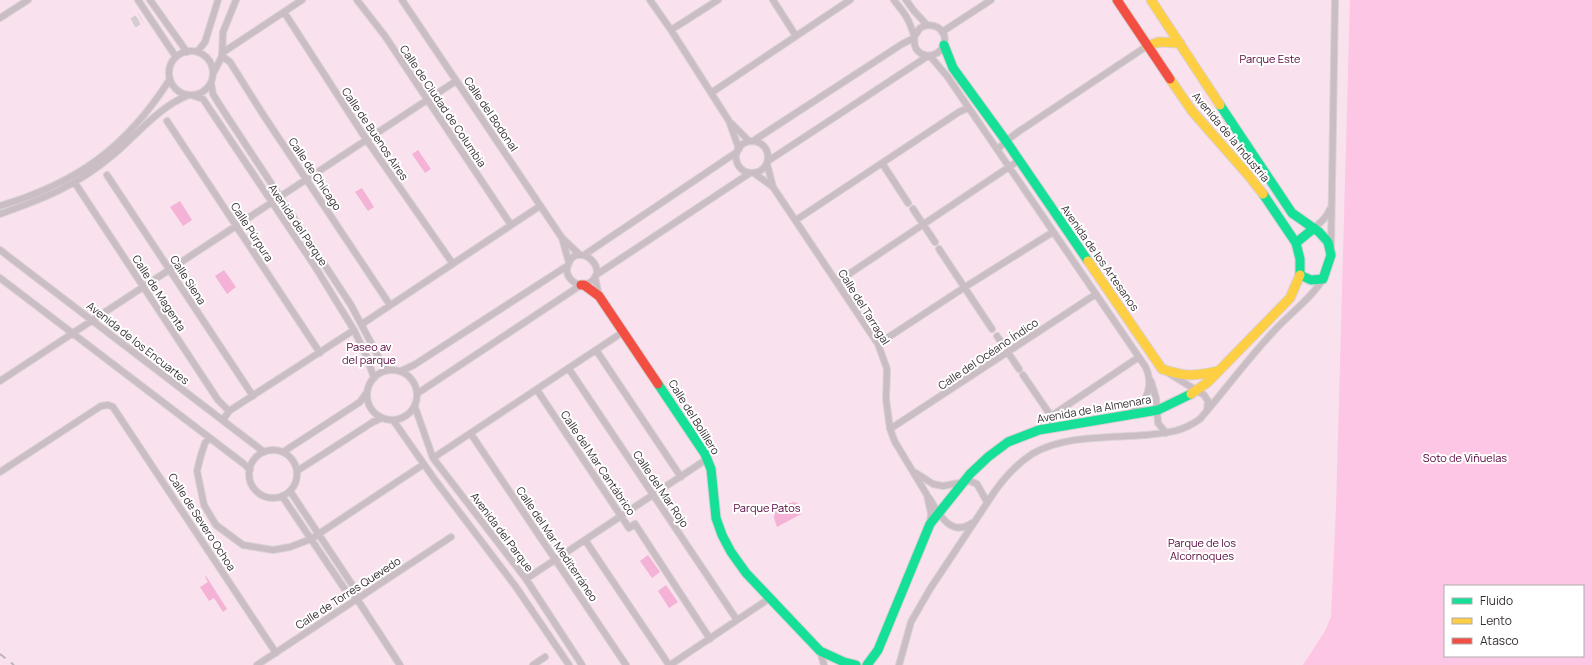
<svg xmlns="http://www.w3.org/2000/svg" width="1592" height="665" viewBox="0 0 1592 665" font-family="Manrope,sans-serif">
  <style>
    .green { fill: #fae1ee; fill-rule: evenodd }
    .forest { fill: #fdc6e4; fill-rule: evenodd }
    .water { fill: #f4b2d6 }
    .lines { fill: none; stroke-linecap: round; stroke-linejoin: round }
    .street-tunnel { stroke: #d4cdd0; stroke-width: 6; stroke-dasharray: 6 3; stroke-linecap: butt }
    .street-casing { stroke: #d8d2d4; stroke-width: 8 }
    .fast-casing { stroke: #d8d2d4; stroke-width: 11 }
    .slow-casing { stroke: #d8d2d4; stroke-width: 11 }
    .jam-casing { stroke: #d8d2d4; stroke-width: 11 }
    .street { stroke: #cabdc3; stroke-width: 6 }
    .fast { stroke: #16e098; stroke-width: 9 }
    .slow { stroke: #ffcf43; stroke-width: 9 }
    .jam { stroke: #f24e42; stroke-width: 9 }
    .rail { stroke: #bcb4b8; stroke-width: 2; stroke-dasharray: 7 7; stroke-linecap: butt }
    .labels { text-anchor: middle; stroke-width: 4; stroke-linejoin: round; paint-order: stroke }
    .park-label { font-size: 11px; fill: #540039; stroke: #fff }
    .street-label { font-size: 11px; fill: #362e32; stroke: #fff }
  </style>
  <rect width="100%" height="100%" fill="#fcf5f8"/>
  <path class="green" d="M0,0H1592V665H0ZM1445,586H1583V656H1445Z"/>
  <path class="forest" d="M1350,0H1592V665H1303L1325,631L1331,617L1336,508ZM1445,586H1583V656H1445Z"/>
  <path class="water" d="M418,150L431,169L425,173L412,154Z
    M362,188L374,207L368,211L355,192Z
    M180,201L192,220L183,226L170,207Z
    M224,270L236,287L227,294L215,276Z
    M794,502L799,504L801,514L777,527L774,518L776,507Z
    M648,555L660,572L652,578L640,561Z
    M206,576L227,609L223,612L214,598L209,601L200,587L208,582L205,577Z
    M666,585L678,602L669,608L658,591Z"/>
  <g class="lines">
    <path class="street-tunnel" d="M132,21L140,16
      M134,25L142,20"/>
    <defs>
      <path id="street" d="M138,0L176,57
        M150,0L187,52
        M357,0L385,36L511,225
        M402,0L562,238L580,255
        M650,0L671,30L729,121L739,149
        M773,0L796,36
        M894,0C898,6 904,12 907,18C910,23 912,30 914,35C915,41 913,45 917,50C928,63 949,51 944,35C940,25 929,23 920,28L914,37
        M906,0L914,11L927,25
        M284,12L366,139L453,264
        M0,18L28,0
        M671,30L718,0
        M942,32L991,0
        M169 73a22 22 0 1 1 44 0a22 22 0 1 1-44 0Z
        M197,52L205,42L218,0
        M222,53L302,0
        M222,56L230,62L264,116L390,305
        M930,56L947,76L1145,366C1154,383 1148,403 1131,413
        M213,74L222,56L223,32L236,0
        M211,83L213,94L219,104L351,305L379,358L388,370
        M711,93L850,0
        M191,95L203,99L314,265L354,330L366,355L374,378
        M167,121L320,353
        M732,124L749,141
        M753,141L902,44L914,38
        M736 157a16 16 0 1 1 32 0a16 16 0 1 1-32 0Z
        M998,149L1006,141L1018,132L1147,46
        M768,161L928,56
        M882,163L908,203
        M767,164L773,187L878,344L887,369L886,399L890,429L895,442L927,495L931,513L930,524
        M754,173L773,187
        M107,175L253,396
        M75,183L218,400L229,411
        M281,196L456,81
        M0,206C77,183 126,148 170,79
        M913,209L935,242
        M0,214C45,198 76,186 113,155C138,134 158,107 189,95
        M796,220L959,112L968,108
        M1314,228C1321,222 1327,217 1330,209
        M562,238L569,263
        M1331,247L1335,0
        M939,249L992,329
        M0,250L264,452
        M584,255L737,152
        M596,275L750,173
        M595,277L599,296
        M0,278L244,464L250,470
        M837,282L1018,161
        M581,285C572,283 564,275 568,265C577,237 617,274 584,285
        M362,324L540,206
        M997,336L1019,369
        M878,344L965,287L1053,232
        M596,350L681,477
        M569,369L737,620
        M367 395a25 25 0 1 1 50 0a25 25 0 1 1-50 0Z
        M401,371L414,365L567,266
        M1170,374L1204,395L1208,401L1207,410
        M1023,375L1051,416L1053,427
        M0,381L271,203
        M1151,381L1156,398L1158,423L1166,433
        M537,390L629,528L635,524L710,639
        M418,393L581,285
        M415,407L433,458L526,579L582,665
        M1051,416L1139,357
        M223,420L229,411L354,330
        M393,420L435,480L516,587L569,665
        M890,429L1096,294
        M471,434L626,665
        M209,438L205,443L201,455L197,471L204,505L216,525L243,545L273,550L290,547L311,539L424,464
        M249 474a24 24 0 1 1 48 0a24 24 0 1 1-48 0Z
        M283,452L360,402L367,392
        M433,458L623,332
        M297,471L373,422L382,418
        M0,472L101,406L108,405L113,407L276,653
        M916,473L933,484L943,486L970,481L977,484L987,502
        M290,491L351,583L355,589L357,599L400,665
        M282,496L348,594L357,599
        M929,498C939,513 950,538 972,523
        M585,540L669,665
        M526,579L707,459
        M820,651L824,665
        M257,665L451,537
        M533,665L545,657
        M670,665L770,598
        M899,665L911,622L930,589L995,491C1005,477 1017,464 1032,454C1064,435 1109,438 1146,435C1167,433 1182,432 1200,419C1225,390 1247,360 1273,332C1289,314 1311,299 1323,279"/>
      <path id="fast" d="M944,45L953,68L1006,141L1088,261
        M1220,105L1292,213L1319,232L1328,242L1331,255L1323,279L1311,280L1300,275V259L1296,243L1314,228
        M1263,194L1296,243
        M658,384L705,454L711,469L716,518L722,535L731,552L746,573L820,651L844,662L856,665
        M867,665L878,650L930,524L970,474L988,457L1008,442L1039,430L1158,410L1191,394"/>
      <path id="slow" d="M1151,0L1220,105
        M1147,46L1159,42L1180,43
        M1170,79L1192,111L1249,176L1263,194
        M1088,261L1162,369C1184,377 1196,376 1218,371
        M1191,394L1208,382L1290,298L1300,275"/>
      <path id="jam" d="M1117,0L1170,79
        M581,285H584L599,296L658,384"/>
    </defs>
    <use href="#street" class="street-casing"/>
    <use href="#fast" class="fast-casing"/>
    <use href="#slow" class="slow-casing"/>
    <use href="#jam" class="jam-casing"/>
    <use href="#street" class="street"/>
    <use href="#fast" class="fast"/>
    <use href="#slow" class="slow"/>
    <use href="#jam" class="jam"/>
    <path class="rail" d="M0,654L14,665"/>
  </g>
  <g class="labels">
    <g class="park-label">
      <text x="1270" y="63">Parque Este</text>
      <text x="369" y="351">Paseo av<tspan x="369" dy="13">del parque</tspan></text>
      <text x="1465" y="462">Soto de Viñuelas</text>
      <text x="767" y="512">Parque Patos</text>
      <text x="1202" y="547">Parque de los<tspan x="1202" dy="13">Alcornoques</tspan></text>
    </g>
    <g class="street-label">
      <text transform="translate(443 106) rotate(56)" y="4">Calle de Ciudad de Columbia</text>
      <text transform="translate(491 114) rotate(56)" y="4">Calle del Bodonal</text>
      <text transform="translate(375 134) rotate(56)" y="4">Calle de Buenos Aires</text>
      <text transform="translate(1231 137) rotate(50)" y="4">Avenida de la Industria</text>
      <text transform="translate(315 174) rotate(56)" y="4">Calle de Chicago</text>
      <text transform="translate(298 225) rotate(56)" y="4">Avenida del Parque</text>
      <text transform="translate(252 232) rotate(57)" y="4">Calle Púrpura</text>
      <text transform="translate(1100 258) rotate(55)" y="4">Avenida de los Artesanos</text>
      <text transform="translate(188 280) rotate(57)" y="4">Calle Siena</text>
      <text transform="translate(159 293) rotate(57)" y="4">Calle de Magenta</text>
      <text transform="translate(864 307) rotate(58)" y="4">Calle del Tarragal</text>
      <text transform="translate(138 343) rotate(38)" y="4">Avenida de los Encuartes</text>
      <text transform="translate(988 354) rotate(-34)" y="4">Calle del Océano Índico</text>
      <text transform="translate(1094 409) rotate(-10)" y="4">Avenida de la Almenara</text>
      <text transform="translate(694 417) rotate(58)" y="4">Calle del Bolillero</text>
      <text transform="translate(598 463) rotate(56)" y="4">Calle del Mar Cantábrico</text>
      <text transform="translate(661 489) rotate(56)" y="4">Calle del Mar Rojo</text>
      <text transform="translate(202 522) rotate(57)" y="4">Calle de Severo Ochoa</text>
      <text transform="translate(502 532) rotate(53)" y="4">Avenida del Parque</text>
      <text transform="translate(557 544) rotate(56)" y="4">Calle del Mar Mediterráneo</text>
      <text transform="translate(348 593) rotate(-33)" y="4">Calle de Torres Quevedo</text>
    </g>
  </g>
  <rect x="1444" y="585" width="140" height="72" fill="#ffffff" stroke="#afabad"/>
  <rect x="1452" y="598" width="20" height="6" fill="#16e098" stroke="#afabad"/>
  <text x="1480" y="605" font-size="12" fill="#362e32">Fluido</text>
  <rect x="1452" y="618" width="20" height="6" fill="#ffcf43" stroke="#afabad"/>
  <text x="1480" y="625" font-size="12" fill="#362e32">Lento</text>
  <rect x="1452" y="638" width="20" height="6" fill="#f24e42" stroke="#afabad"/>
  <text x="1480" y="645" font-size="12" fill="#362e32">Atasco</text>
</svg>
